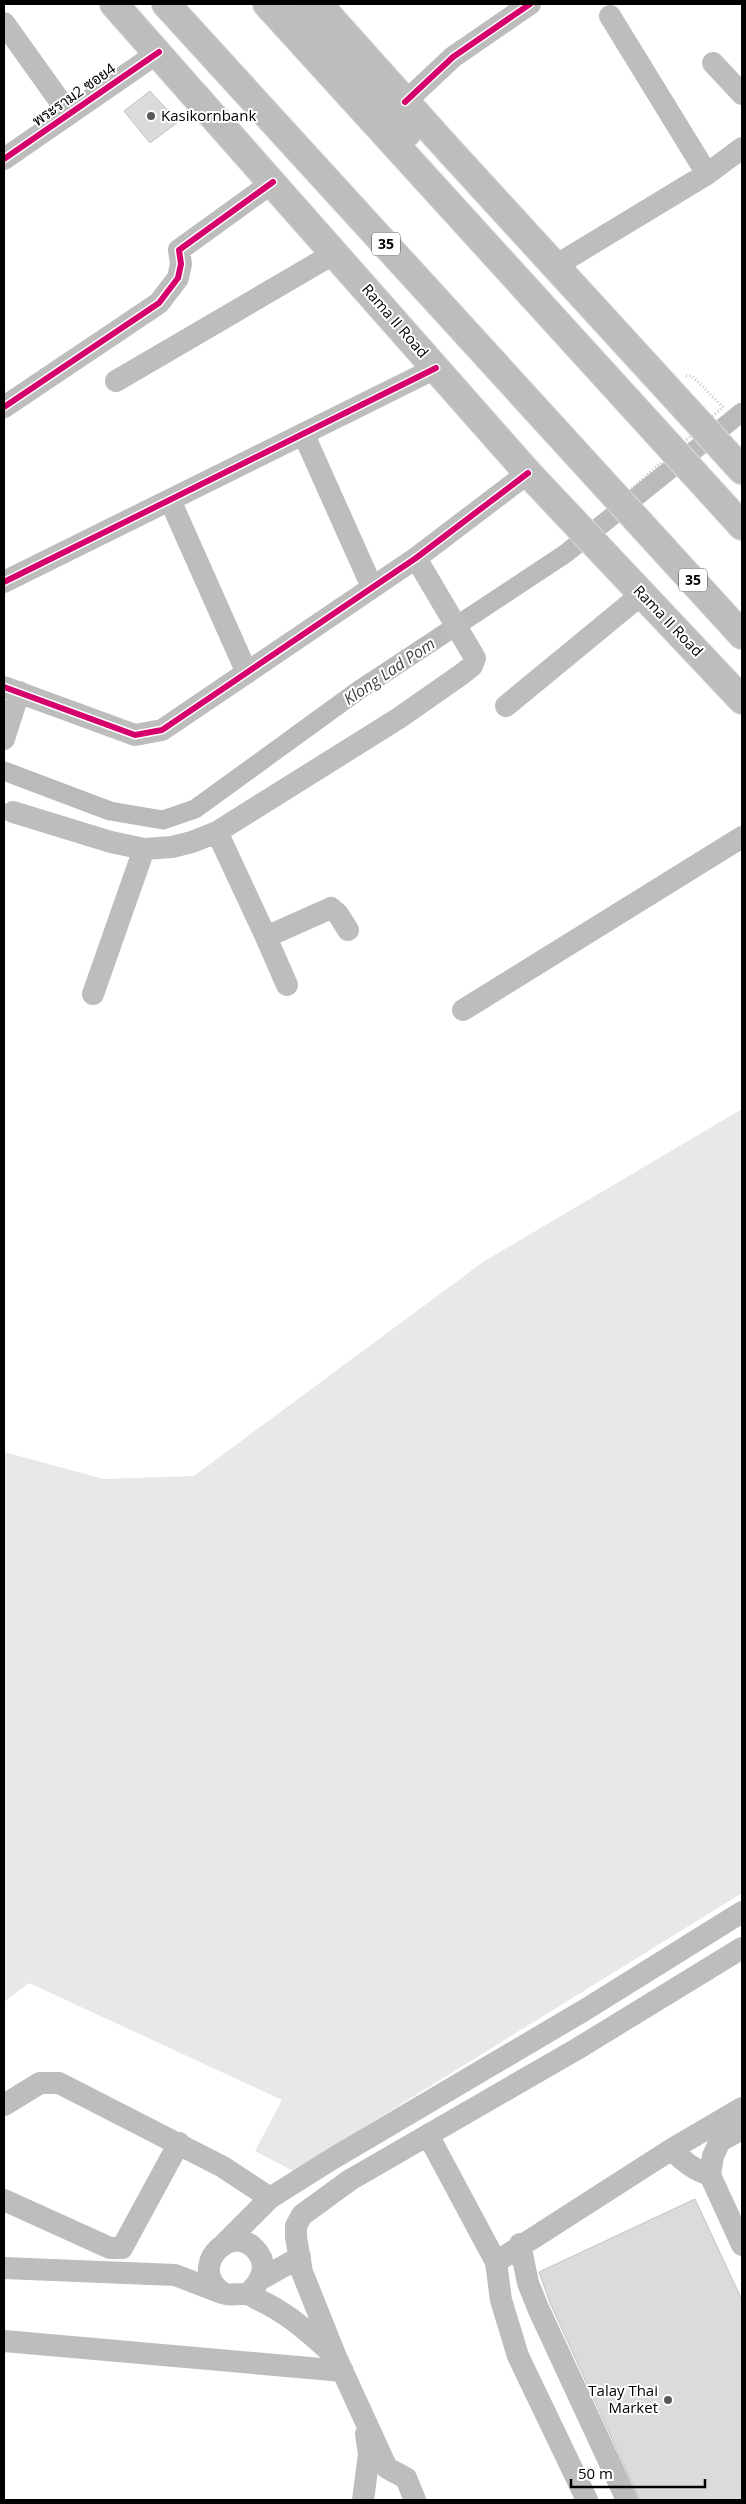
<svg xmlns="http://www.w3.org/2000/svg" width="746" height="2504" viewBox="0 0 746 2504" font-family="'Open Sans',Sarabun,sans-serif">
  <style>
    .green { fill: #e8e8e8 }
    .lines { fill: none; stroke-linecap: round; stroke-linejoin: round }
    .canal { stroke: #bababa; stroke-width: 19 }
    .building { fill: #dbdbdb; stroke: #c3c3c3 }
    .major-casing { stroke: #dbdbdb; stroke-width: 30 }
    .highway-casing { stroke: #dbdbdb; stroke-width: 30 }
    .path { stroke: #c2c2c2; stroke-width: 3; stroke-dasharray: 1 2.5; stroke-linecap: butt }
    .minor { stroke: #bdbdbd; stroke-width: 22 }
    .major { stroke: #bdbdbd; stroke-width: 28 }
    .highway { stroke: #bdbdbd; stroke-width: 28 }
    .path-bridge { stroke: #c2c2c2; stroke-width: 3; stroke-dasharray: 1 2.5; stroke-linecap: butt }
    .cycleway-casing { stroke: #fff; stroke-width: 9 }
    .cycleway { stroke: #d6006c; stroke-width: 6 }
    .poi-dot { fill: #595959; stroke: #fff; stroke-width: 2 }
    .labels { text-anchor: middle; stroke-width: 4; stroke-linejoin: round; paint-order: stroke }
    .shield { fill: #fff; stroke: #4c4c4c; stroke-width: 1 }
    .shield-label { font-size: 14px; font-weight: bold; fill: #000 }
    .street-label { font-size: 15px; fill: #000; stroke: #fff }
    .poi-label { font-size: 15px; fill: #000; stroke: #fff; text-anchor: start }
    .water-label { font-size: 16px; font-style: italic; fill: #3d3d3d; stroke: #fff }
  </style>
  <rect width="100%" height="100%" fill="#fff"/>
  <path class="green" d="M742,1109V1893L293,2171L255,2151L282,2100L29,1983L4,2002V1452L104,1479L194,1476L483,1262Z"/>
  <g class="lines">
    <path class="canal" d="M4,771L110,811L163,820L195,809L359,690L565,554L742,412"/>
  </g>
  <path class="building" d="M150,91L178,122L150,143L124,111Z
    M695,2199L742,2300V2500H640L550,2303L539,2272Z"/>
  <g class="lines">
    <defs>
      <path id="major" d="M114,4L528,473L742,700
        M318,4L448,149L742,470"/>
      <path id="highway" d="M166,4L742,635
        M267,4L742,526
        M302,4L407,133"/>
    </defs>
    <use href="#major" class="major-casing"/>
    <use href="#highway" class="highway-casing"/>
    <path class="path" d="M686,376H692L723,407"/>
    <path class="minor" d="M610,16L707,174
      M4,23L69,114
      M713,63L742,94
      M405,102L453,57L530,4
      M4,159L159,52
      M555,266L707,174L742,148
      M116,381L335,253
      M4,407L159,303L178,278L181,264L179,250L273,182
      M304,435L372,587
      M170,500L247,673
      M4,582L436,368
      M4,687L135,735L162,730L416,558L528,473
      M506,706L642,594
      M4,739L19,692
      M13,812L111,842L144,849L172,847L192,842L217,832L399,718L462,674L472,666L475,658L416,558
      M217,832L266,937L331,908L338,914L348,930
      M266,937L287,985
      M93,994L144,849
      M463,1010L742,837
      M4,2105L40,2083H59L223,2167L270,2198
      M742,2129L720,2141L713,2156L710,2175L742,2245
      M428,2135L496,2262
      M672,2149C682,2161 694,2170 710,2175
      M4,2200L110,2248H122L179,2143
      M225,2243L270,2198L332,2159L583,2011L742,1912
      M520,2244L528,2283L538,2308L627,2500
      M4,2268L175,2275L222,2293
      M261,2279L300,2257
      M247,2294C261,2283 270,2265 255,2249C232,2224 194,2261 215,2286C226,2299 233,2293 246,2294C249,2294 254,2297 257,2299C287,2312 309,2333 333,2354
      M4,2341L343,2371
      M363,2500L369,2454L366,2434
      M415,2500L406,2478L387,2468L336,2357L302,2272L296,2237V2226L302,2215L350,2180L577,2049L742,1948
      M587,2500L518,2356L501,2300L496,2262L672,2149L742,2108"/>
    <use href="#major" class="major"/>
    <use href="#highway" class="highway"/>
    <path class="path-bridge" d="M577,538L723,407"/>
    <defs>
      <path id="cycleway" d="M405,102L453,57L530,4
        M4,159L159,52
        M4,407L159,303L178,278L181,264L179,250L273,182
        M4,582L436,368
        M4,687L135,735L162,730L416,558L528,473"/>
    </defs>
    <use href="#cycleway" class="cycleway-casing"/>
    <use href="#cycleway" class="cycleway"/>
  </g>
  <g class="poi-dot">
    <circle cx="151" cy="116" r="5"/>
    <circle cx="668" cy="2400" r="5"/>
  </g>
  <g class="labels">
    <g class="shield">
      <rect x="372" y="232.5" width="28" height="23" rx="4"/>
      <rect x="679" y="568.5" width="28" height="23" rx="4"/>
    </g>
    <g class="shield-label">
      <text x="386" y="249">35</text>
      <text x="693" y="585">35</text>
    </g>
    <g class="street-label">
      <text transform="translate(74 95) rotate(-35)" y="5">พระราม2 ซอย4</text>
      <text transform="translate(395 321) rotate(49)" y="5">Rama II Road</text>
      <text transform="translate(668 621) rotate(46)" y="5">Rama II Road</text>
    </g>
    <g class="poi-label">
      <text x="161" y="121">Kasikornbank</text>
      <text x="658" y="2396" text-anchor="end">Talay Thai<tspan x="658" dy="17">Market</tspan></text>
    </g>
    <g class="water-label">
      <text transform="translate(389 671) rotate(-34)" y="6">Klong Lad Pom</text>
    </g>
  </g>
  <rect width="746" height="2504" fill="none" stroke="#000000" stroke-width="10"/>
  <path d="M571 2479v8h134v-8" fill="none" stroke="#000000" stroke-width="2.5"/>
  <text x="578" y="2479" font-size="15" fill="#000000" stroke="#ffffff" stroke-width="4" paint-order="stroke">50 m</text>
</svg>
